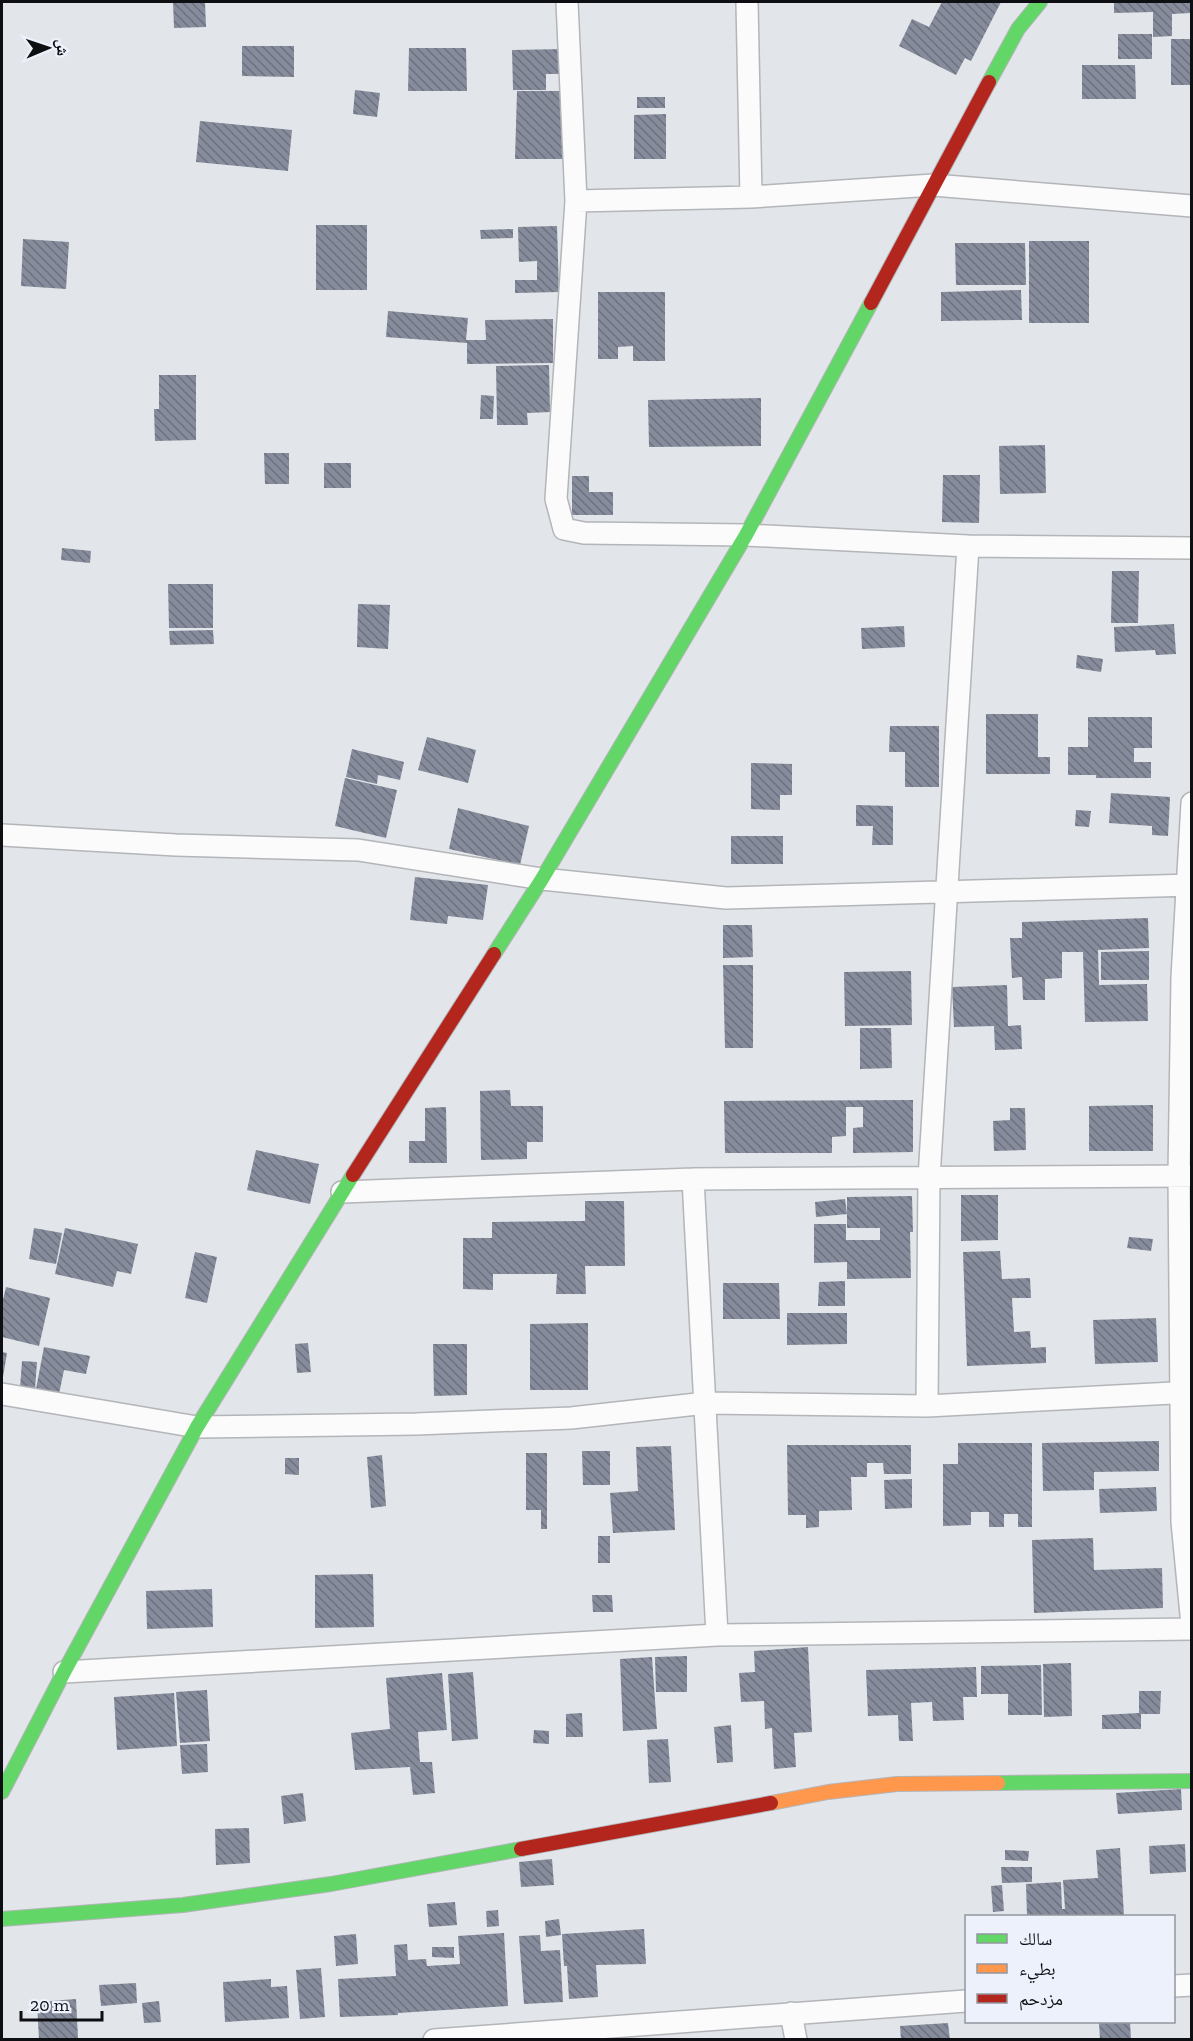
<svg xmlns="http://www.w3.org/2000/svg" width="1193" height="2041" viewBox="0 0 1193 2041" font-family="'Zilla Slab','Noto Naskh Arabic',serif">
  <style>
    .building { fill: url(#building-back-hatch) }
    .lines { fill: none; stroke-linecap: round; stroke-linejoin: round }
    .street-casing { stroke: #b3b5b8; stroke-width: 24 }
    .fast-casing { stroke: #b3b5b8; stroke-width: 16 }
    .slow-casing { stroke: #b3b5b8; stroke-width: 16 }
    .jam-casing { stroke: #b3b5b8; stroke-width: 16 }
    .street { stroke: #fbfbfc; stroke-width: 21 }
    .fast { stroke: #63d668; stroke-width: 14 }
    .slow { stroke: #ff974d; stroke-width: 14 }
    .jam { stroke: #b3261e; stroke-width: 14 }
  </style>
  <defs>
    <pattern id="building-back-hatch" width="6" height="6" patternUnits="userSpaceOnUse" patternTransform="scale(1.5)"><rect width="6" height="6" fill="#868c9b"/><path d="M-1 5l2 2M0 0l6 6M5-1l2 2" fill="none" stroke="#6c717d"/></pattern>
  </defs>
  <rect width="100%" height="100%" fill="#e2e5ea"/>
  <path class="building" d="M173,2H205L206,27L174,28Z
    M942,2H1001L971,61L965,58L956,75L899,46L912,19L929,27Z
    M1114,2H1190V13L1172,14V36L1153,37V12L1114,13Z
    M1118,34H1152V59H1118Z
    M1171,39H1192V85H1171Z
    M242,46H294V77L242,76Z
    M409,48H466L467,91H408Z
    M564,49V74H546V90H513L512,50Z
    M1082,65H1135L1136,99H1082Z
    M355,90L380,93L377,117L353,114Z
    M517,91H566V159H515Z
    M637,97H665V108H637Z
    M666,114V159H634V115Z
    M200,121L292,130L288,171L196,162Z
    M316,225H367V290H316Z
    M557,226L559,292L515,293V280H537V261L519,262L518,227Z
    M513,229V238L481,239L480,230Z
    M23,239L69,242L66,289L21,286Z
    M1029,241H1089V323H1029Z
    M955,243H1025L1026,285H956Z
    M1021,290L1022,320L941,321V292Z
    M598,292H665V361H633V346L618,347V359H598Z
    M388,311L468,318L466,340H486L485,320L553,319V363L467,364V343L386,337Z
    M549,365L550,412L527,413L528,425H497L496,366Z
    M159,375H196V440L155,441L154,409H159Z
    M481,395L494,396L493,419H480Z
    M761,398V446L649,447L648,400Z
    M1045,445L1046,493L1000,494L999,446Z
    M264,453H289V484H265Z
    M324,463H351V488H324Z
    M943,475H980L979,523L942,522Z
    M572,476H589V492H613V515H572Z
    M62,548L91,551L90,563L61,560Z
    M1112,571H1139L1138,623H1111Z
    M168,584H213V628H169Z
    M358,604L390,605L388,649L357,647Z
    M1174,624L1176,654L1156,655L1155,650L1115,652L1114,627Z
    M904,626L905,647L862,649L861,628Z
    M213,630L214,644L170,645L169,631Z
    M1077,655L1103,659L1101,672L1076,668Z
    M986,714H1038V757H1050V774H986Z
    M1088,717H1152V748H1134V762H1151V778H1096V775H1068V747H1088Z
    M890,726H939V787H905V752H889Z
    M427,737L476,750L468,783L418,770Z
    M352,749L404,762L400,780L378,775L377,784L346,777Z
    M751,763L792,764V795H780V810L751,809Z
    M345,778L397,790L386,838L335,826Z
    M1111,793L1170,797L1168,836L1152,835V826L1109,823Z
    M856,805L893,806V845H872L873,826H856Z
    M458,808L529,826L520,865L449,849Z
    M1076,810L1091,811L1089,827L1075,826Z
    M731,836H783V864H731Z
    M415,877L488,885L483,920L448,916L447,924L410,920Z
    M1148,918L1149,948L1098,950L1099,985L1147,984L1148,1021L1085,1022L1083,952H1062V978L1045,979V1000H1023L1022,977L1012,978L1010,938H1022V922Z
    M723,925H752L753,957L723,958Z
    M1149,951V980H1101V952Z
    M723,965H753V1048H725Z
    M911,971L912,1025L845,1026L844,972Z
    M1007,985L1008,1026L1021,1025L1022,1049L995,1050L994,1026L954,1027L952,987Z
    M860,1028H891L892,1068L860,1069Z
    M510,1090L511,1106H543V1142H527V1159L481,1160L480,1091Z
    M913,1100V1152L853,1153V1128L863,1127V1107H846V1136L832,1137V1153H725L724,1101Z
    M1153,1105V1151H1089V1106Z
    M446,1107L447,1163H409V1141H425V1108Z
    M1010,1108H1025L1026,1150L994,1151L993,1121L1010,1120Z
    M256,1150L319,1164L310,1204L247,1190Z
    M961,1195H998V1240L961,1241Z
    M912,1196L913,1232H910L911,1278L847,1279V1262L814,1263V1224H846V1240H880V1228H847V1197Z
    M845,1199L847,1214L816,1217L815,1202Z
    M585,1201H624L625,1266H585L586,1294H556L557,1274H493V1290L463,1289V1238H492V1222L585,1221Z
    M34,1228L62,1233L56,1264L29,1259Z
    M65,1228L138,1244L131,1274L117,1271L113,1287L55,1274Z
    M1129,1237L1153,1239L1151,1251L1127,1248Z
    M1000,1251L1002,1279L1030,1278L1031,1298H1012L1014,1332L1030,1331L1031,1348L1046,1347V1363L967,1366L963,1252Z
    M195,1252L217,1257L207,1303L185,1298Z
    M845,1281V1306H818L819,1282Z
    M723,1283H779L780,1319H723Z
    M6,1287L50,1298L39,1346L2,1337V1304Z
    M787,1313H847V1344L787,1345Z
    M1156,1318L1158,1362L1095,1364L1093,1320Z
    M588,1323V1390H530V1324Z
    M308,1343L311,1372L297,1373L295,1344Z
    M433,1344H467V1395L434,1396Z
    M44,1347L90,1356L86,1374L64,1370L59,1394L36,1389Z
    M2,1352L7,1353L3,1377H2Z
    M22,1361L37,1362L35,1389L20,1388Z
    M1159,1441V1471L1094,1472V1490L1043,1491L1042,1443Z
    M958,1443H1032V1527H1018V1514H1004V1527H989V1512H971V1525L943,1526V1464H958Z
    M787,1445H911V1474H884L883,1463H867V1477H851L852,1510L819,1511V1527L806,1528V1515H788Z
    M671,1446L675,1530L613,1533L610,1493L638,1491L636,1447Z
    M582,1451H610V1485H583Z
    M526,1453H547V1529H541V1510H526Z
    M382,1455L386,1506L371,1508L367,1457Z
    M285,1458H299V1475L285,1474Z
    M912,1479V1508L885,1509L884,1480Z
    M1156,1487L1157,1511L1100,1513L1099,1489Z
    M598,1536H610V1563H598Z
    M1093,1538L1094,1570L1162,1568L1163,1608L1034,1613L1032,1540Z
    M373,1574L374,1627L315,1628V1575Z
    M212,1589L213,1627L147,1629L146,1591Z
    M592,1595H612L613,1612H593Z
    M808,1647L812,1732L794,1733L796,1767L774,1769L772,1728L765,1729L764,1701L741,1702L739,1673L755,1672L754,1651Z
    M687,1656V1692H656L655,1657Z
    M652,1657L657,1729L623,1731L620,1659Z
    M1071,1663L1072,1716L1044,1717L1043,1664Z
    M1041,1665L1042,1715H1008V1694H981V1666Z
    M976,1667L977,1697H963L964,1720L933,1721L932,1702L911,1703L913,1741H899L898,1715L868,1716L866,1670Z
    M473,1672L478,1739L452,1741L448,1674Z
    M442,1673L447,1730L418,1732L420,1762H432L435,1793L413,1795L410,1767L355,1770L351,1733L390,1729L386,1678Z
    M207,1690L210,1741L180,1743L176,1692Z
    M1139,1691H1161L1160,1714H1141V1729H1102V1715L1139,1713Z
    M174,1693L177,1746L117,1750L114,1697Z
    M582,1713L583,1737H566V1714Z
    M731,1725L733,1762L717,1763L714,1727Z
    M534,1730L549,1731V1744L533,1743Z
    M668,1739L671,1782L649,1783L647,1740Z
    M207,1744L208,1772L182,1774L180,1745Z
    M1181,1789L1182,1810L1118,1814L1116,1793Z
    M303,1793L306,1821L284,1824L281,1796Z
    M249,1828L250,1863L216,1865L215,1829Z
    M1185,1844L1186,1872L1150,1874L1149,1846Z
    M1120,1848L1124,1916H1027L1026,1884L1061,1882L1062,1909H1065L1063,1880L1098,1878L1096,1850Z
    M1005,1850L1029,1851L1028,1861L1005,1860Z
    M552,1859L554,1885L521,1887L519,1862Z
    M1001,1867H1032V1882L1002,1883Z
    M1002,1885L1004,1911L993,1912L991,1886Z
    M455,1902L457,1925L429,1927L427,1904Z
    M498,1910L499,1926L487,1927L486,1911Z
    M559,1919L561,1935L546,1937L545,1921Z
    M644,1929L646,1964L596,1965L598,1997L569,1999L567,1966H564L562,1934Z
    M504,1933L508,2006L398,2013L397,2006L398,2015L340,2017L338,1979L396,1976L394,1945L407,1944L408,1960L426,1959L427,1966L460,1964L458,1936Z
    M356,1934L358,1964L336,1966L334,1936Z
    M540,1935L541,1951L560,1950L563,2002L524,2004L519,1936Z
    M432,1947H454V1958L432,1957Z
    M321,1968L325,2017L300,2019L296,1970Z
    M271,1979V1987L287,1986L289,2018L225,2022L223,1982Z
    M136,1983L137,2003L101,2006L99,1985Z
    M76,1999L78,2038L39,2040L37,2002Z
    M159,2001L161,2022L144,2023L142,2003Z
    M1099,2022H1130L1131,2040H1100Z
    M948,2023L950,2040H901L900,2026Z"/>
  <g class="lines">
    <defs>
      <path id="street" d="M567,2L576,201
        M747,2L751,197
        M1192,206L933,185L751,197L576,201L556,499L564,529L584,533L746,535L968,546L1192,548
        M1192,803L1182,977L1179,1176L1182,1522L1192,1625
        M2,835L176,845L358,850L542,879L726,898L1192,885
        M693,1179L717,1635
        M342,1192L693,1179L1192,1176
        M2,1394L197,1427L416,1424L571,1418L706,1403L927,1406L1192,1392
        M927,1406L929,1178L968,546
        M64,1672L717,1635L1192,1629
        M1174,1986L1192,1985
        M791,2013L796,2040
        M434,2040L966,2001"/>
      <path id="fast" d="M989,82L1018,29L1040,2
        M494,954L542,879L746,535L871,303
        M998,1783L1192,1781
        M2,1792L64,1672L197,1427L353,1175
        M2,1919L183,1905L331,1884L521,1849"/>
      <path id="slow" d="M771,1803L828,1792L897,1784L998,1783"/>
      <path id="jam" d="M871,303L989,82
        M353,1175L494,954
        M521,1849L771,1803"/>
    </defs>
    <use href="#street" class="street-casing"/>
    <use href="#fast" class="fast-casing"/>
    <use href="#slow" class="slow-casing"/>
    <use href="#jam" class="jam-casing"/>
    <use href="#street" class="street"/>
    <use href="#fast" class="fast"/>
    <use href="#slow" class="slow"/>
    <use href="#jam" class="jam"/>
  </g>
  <rect width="1193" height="2041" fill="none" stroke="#0e0f13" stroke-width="6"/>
  <rect x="965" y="1915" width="210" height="108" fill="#ecf1fb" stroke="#93979e" stroke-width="1.5"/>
  <rect x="977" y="1934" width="30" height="9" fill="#63d668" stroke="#93979e" stroke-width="1.5"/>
  <text x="1019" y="1945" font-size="18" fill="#0e0f13">سالك</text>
  <rect x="977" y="1964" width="30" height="9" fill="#ff974d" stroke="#93979e" stroke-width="1.5"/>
  <text x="1019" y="1975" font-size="18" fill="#0e0f13">بطيء</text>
  <rect x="977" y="1994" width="30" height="9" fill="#b3261e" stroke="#93979e" stroke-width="1.5"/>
  <text x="1019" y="2005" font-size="18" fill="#0e0f13">مزدحم</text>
  <g transform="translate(48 48) rotate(88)" stroke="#ecf1fb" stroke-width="4.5" paint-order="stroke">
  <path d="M0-4.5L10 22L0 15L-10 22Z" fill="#0e0f13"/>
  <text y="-9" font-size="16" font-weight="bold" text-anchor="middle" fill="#0e0f13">ش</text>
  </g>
  <path d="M21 2011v9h81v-9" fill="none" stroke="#0e0f13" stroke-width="3"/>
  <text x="30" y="2011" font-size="18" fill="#0e0f13" stroke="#ecf1fb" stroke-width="4.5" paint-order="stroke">20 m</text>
</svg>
